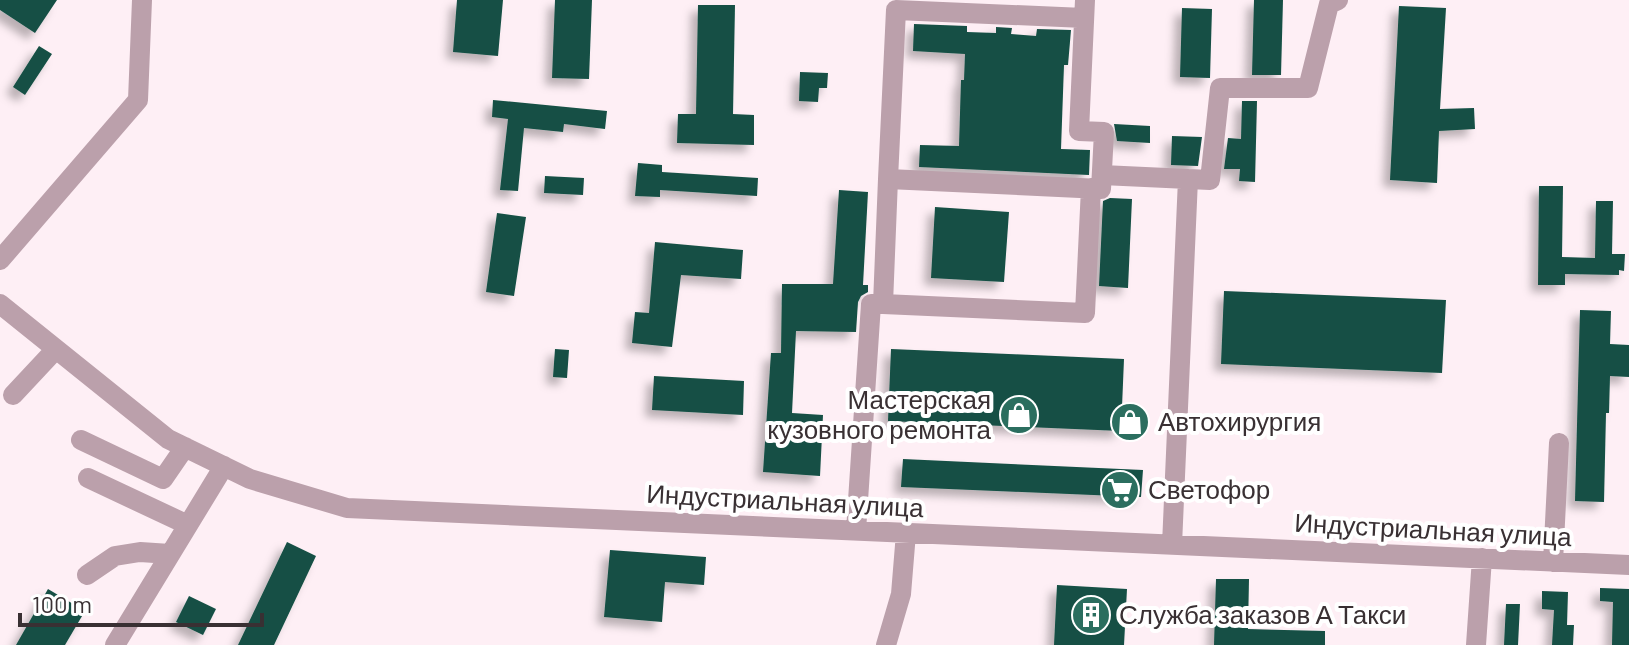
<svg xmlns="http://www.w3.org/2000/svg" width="1629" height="645" viewBox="0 0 1629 645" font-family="Barlow,sans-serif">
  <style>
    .building { fill: #145044; filter: url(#shadow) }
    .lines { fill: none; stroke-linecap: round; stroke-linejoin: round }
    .minor { stroke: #bba0ab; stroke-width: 20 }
    .labels { text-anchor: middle; stroke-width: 8; stroke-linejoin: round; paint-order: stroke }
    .poi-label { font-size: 26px; fill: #393033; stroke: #fff; text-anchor: start }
    .street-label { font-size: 26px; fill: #393033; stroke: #fff }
  </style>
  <defs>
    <filter id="shadow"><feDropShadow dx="-7" dy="7" stdDeviation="4" flood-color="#0004"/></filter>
  </defs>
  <rect width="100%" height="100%" fill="#feeff5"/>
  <path class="building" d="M0,0H57L35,33L0,10Z
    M457,0H503L498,56L453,52Z
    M555,0H592L589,79L552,78Z
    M1254,0H1283L1281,75H1252Z
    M698,5H735L733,114L754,115V145L677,143L678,114H696Z
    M1399,6L1446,8L1440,109L1474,108L1475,129L1439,131L1437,183L1390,180Z
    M1182,8L1212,9L1210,78L1180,77Z
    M914,24L967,26V32L996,33V27L1012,28L1011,34L1036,36L1037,29L1071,30L1068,65H1064L1061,149L1090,150L1089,175L919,167L920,145L959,146L961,80H964L965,54L913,51Z
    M39,46L52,54L25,95L13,87Z
    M800,72L828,73L827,88H819L818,102L799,101Z
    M493,100L607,111L605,129L564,124L563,132L524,128L518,191L500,190L508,119L492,117Z
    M1242,101H1257L1255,182L1239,181L1240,169H1224L1228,138L1241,139Z
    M1114,124L1150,126V143L1117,141Z
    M1172,136L1202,137L1198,166L1171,165Z
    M638,163L662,165V172L758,178L757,196L660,190V197L635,196Z
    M545,176L584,178L583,195L544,193Z
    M1539,186H1563L1562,257L1595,258L1596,201H1613L1612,254H1625L1624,271L1619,270V275L1565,274V285H1538Z
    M839,190L868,192L863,285H868V292L861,296L858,302L856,332L796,331L792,413L823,415L820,476L763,472L771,353H781L782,284H833Z
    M1110,198L1132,199L1128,288L1099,286L1103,201Z
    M935,207L1009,212L1004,282L931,278Z
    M497,213L526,217L514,296L486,292Z
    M655,242L743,250L741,279L681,275L672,347L632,343L635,312L649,313Z
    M1224,291L1446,300L1442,373L1221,364Z
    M1580,310L1611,311L1610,344L1629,345V377L1610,376L1609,413H1606L1604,502L1575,501Z
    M555,349L569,350L567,378L553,377Z
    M891,349L1124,359L1121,431L888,421Z
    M654,376L744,381L743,415L652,410Z
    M903,459L1143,470L1141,497L901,487Z
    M287,542L316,556L274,645H238Z
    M610,550L706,557L704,585L665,582L662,622L604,617Z
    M1216,579H1249L1248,629L1325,631V645H1214Z
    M1057,585L1127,589L1124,645H1054Z
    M1600,588L1629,589V645H1612L1613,602L1600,601Z
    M48,589L85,611L65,645H16Z
    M1542,591L1568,592L1567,625H1574L1573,645H1552L1554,610L1542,609Z
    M189,596L216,609L203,635L176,622Z
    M1506,604H1520L1518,645H1504Z"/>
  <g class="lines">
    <path class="minor" d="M1102,175L1188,179L1172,545
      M888,179L896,10L1084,18
      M1188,179L1210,180L1220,88H1308L1329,4L1338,0
      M0,260L138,100L142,0
      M0,304L168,439L250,479L347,508L1629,565
      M883,304L1085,313L1091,188
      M13,395L56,349
      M81,440L163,479L185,447
      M88,478L188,525
      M856,531L871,304H883L888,179L1101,189L1104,132L1079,131L1085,0
      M1553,562L1559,443
      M87,575L115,556L140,552L170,554
      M115,645L224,466
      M886,645L901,594L906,533
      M1476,645L1482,558"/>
  </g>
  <defs>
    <symbol id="shop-disc" viewBox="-11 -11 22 22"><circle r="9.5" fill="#2b6e5f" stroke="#fff"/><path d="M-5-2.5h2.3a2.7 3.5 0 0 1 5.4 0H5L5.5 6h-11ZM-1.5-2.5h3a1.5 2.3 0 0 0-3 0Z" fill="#fff"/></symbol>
    <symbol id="supermarket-disc" viewBox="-11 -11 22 22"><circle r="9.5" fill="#2b6e5f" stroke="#fff"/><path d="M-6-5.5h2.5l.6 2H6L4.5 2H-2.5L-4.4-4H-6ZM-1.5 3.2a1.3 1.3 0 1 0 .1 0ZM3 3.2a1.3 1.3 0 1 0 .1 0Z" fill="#fff"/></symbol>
    <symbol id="building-disc" viewBox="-11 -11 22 22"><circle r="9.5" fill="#2b6e5f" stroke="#fff"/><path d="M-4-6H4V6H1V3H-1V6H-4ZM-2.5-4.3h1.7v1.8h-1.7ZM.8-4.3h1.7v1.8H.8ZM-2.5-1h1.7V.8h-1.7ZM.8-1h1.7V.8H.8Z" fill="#fff"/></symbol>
  </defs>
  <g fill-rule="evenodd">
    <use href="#shop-disc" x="997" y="393" width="44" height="44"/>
    <use href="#shop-disc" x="1108" y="400" width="44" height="44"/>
    <use href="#supermarket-disc" x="1098" y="468" width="44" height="44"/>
    <use href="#building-disc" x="1069" y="593" width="44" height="44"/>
  </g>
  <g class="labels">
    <g class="poi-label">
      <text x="991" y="409" text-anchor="end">Мастерская<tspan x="991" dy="30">кузовного ремонта</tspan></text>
      <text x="1158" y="431">Автохирургия</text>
      <text x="1148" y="499">Светофор</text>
      <text x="1119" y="624">Служба заказов А Такси</text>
    </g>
    <g class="street-label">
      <text transform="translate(785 501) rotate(3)" y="9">Индустриальная улица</text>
      <text transform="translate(1433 530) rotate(3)" y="9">Индустриальная улица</text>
    </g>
  </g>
  <path d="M20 613v12h242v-12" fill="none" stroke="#393033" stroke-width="4"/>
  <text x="32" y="613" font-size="24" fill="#393033" stroke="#ffffff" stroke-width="6" paint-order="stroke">100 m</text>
</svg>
